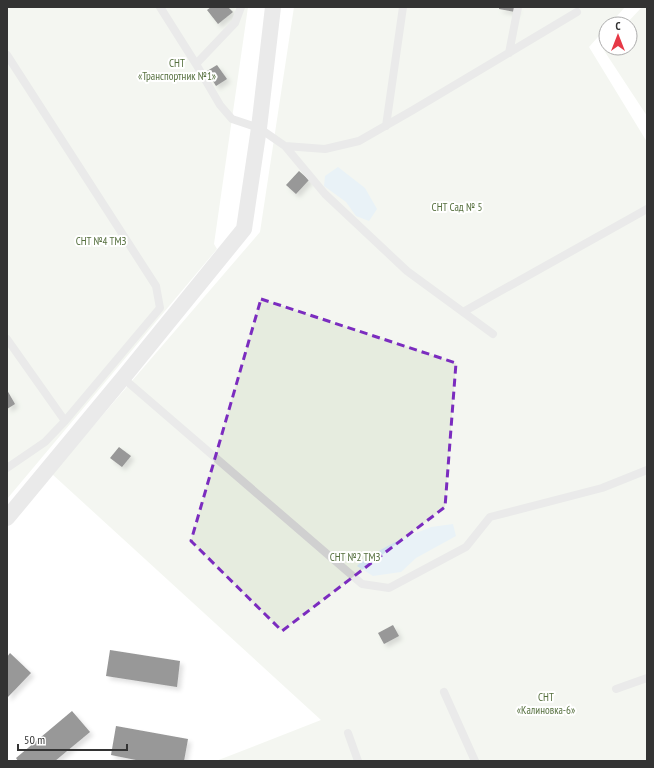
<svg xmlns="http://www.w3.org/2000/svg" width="654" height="768" viewBox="0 0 654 768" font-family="'PT Sans Narrow',sans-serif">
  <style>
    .green { fill: #e6ecdf }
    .water { fill: #cfe2ee }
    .building { fill: #1a1a1a; filter: url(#shadow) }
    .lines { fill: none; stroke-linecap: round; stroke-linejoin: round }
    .lane { stroke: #d0d0d0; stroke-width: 8 }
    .street { stroke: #d0d0d0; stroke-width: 16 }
    .marked { fill: none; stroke: #7b2cbf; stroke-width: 3; stroke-dasharray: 8 5; stroke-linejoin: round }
    .labels { text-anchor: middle; stroke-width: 4; stroke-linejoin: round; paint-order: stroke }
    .park-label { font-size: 11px; fill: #56703f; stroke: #fff }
  </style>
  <defs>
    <filter id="shadow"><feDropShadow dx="3.5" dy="3.5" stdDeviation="2" flood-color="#0004"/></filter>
  </defs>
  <rect width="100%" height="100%" fill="#fff"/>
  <path class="green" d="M7,7H248L214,244L217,249L7,499Z
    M294,7H625L610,24H606V28L589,47L647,142V761H216L321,720L52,474L260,232Z
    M642,7H647V116L603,49L606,46V48H630V24H626Z"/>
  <path class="water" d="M338,167L365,188L377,209L369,221L356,216L346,202L324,186L325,176Z
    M453,524L456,536L416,558L401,572L373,576L357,566L364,559L397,541L431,527Z"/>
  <path class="building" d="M211,7H228L233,12L218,24L207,10Z
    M499,7H516L515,12L499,9Z
    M217,65L227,79L216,86L207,71Z
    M299,171L309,180L296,194L286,185Z
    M7,390L15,404L7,409Z
    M119,447L131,456L122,467L110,458Z
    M393,625L399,636L384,644L378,633Z
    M110,650L180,661L177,687L106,676Z
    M10,653L31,673L7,698V657Z
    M72,711L90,732L55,761H18L16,758Z
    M116,726L188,739L184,761H141L111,755Z"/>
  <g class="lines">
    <path class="lane" d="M160,7L196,64L220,105L232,119L259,128L285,146L325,149L359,141L413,110L577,12
      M509,53L518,7
      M7,55L156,286L160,308L65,421L45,442L7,468
      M196,64L235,23L241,7
      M386,126L403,7
      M285,146L325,194L407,271L493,334
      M463,312L647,209
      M7,339L65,421
      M123,378L362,584L389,588L466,547L490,517L602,488L647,470
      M616,689L647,678
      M444,692L475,761
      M348,733L358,761"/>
    <path class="street" d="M7,518L123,378L244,229L259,128L273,7"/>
  </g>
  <path d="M0 0H654V768H0ZM261,299L456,363L445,507L282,631L191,541Z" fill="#fff" fill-opacity=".55" fill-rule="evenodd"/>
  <path class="marked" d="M261,299L456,363L445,507L282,631L191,541Z"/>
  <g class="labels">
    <g class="park-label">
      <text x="177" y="67">СНТ<tspan x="177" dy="13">«Транспортник №1»</tspan></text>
      <text x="457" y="211">СНТ Сад № 5</text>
      <text x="101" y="245">СНТ №4 ТМЗ</text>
      <text x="355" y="561">СНТ №2 ТМЗ</text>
      <text x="546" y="701">СНТ<tspan x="546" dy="13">«Калиновка-6»</tspan></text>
    </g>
  </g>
  <rect width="654" height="768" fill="none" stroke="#333333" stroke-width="16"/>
  <g transform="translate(618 36)"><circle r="19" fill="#ffffff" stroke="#adadad"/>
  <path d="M0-3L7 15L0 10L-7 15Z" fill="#e63946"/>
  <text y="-6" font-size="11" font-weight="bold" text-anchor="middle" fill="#333333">С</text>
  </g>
  <path d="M18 744v6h109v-6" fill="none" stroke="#333333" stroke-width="2"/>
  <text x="24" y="744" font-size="12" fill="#333333" stroke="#ffffff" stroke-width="3" paint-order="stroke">50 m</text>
</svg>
